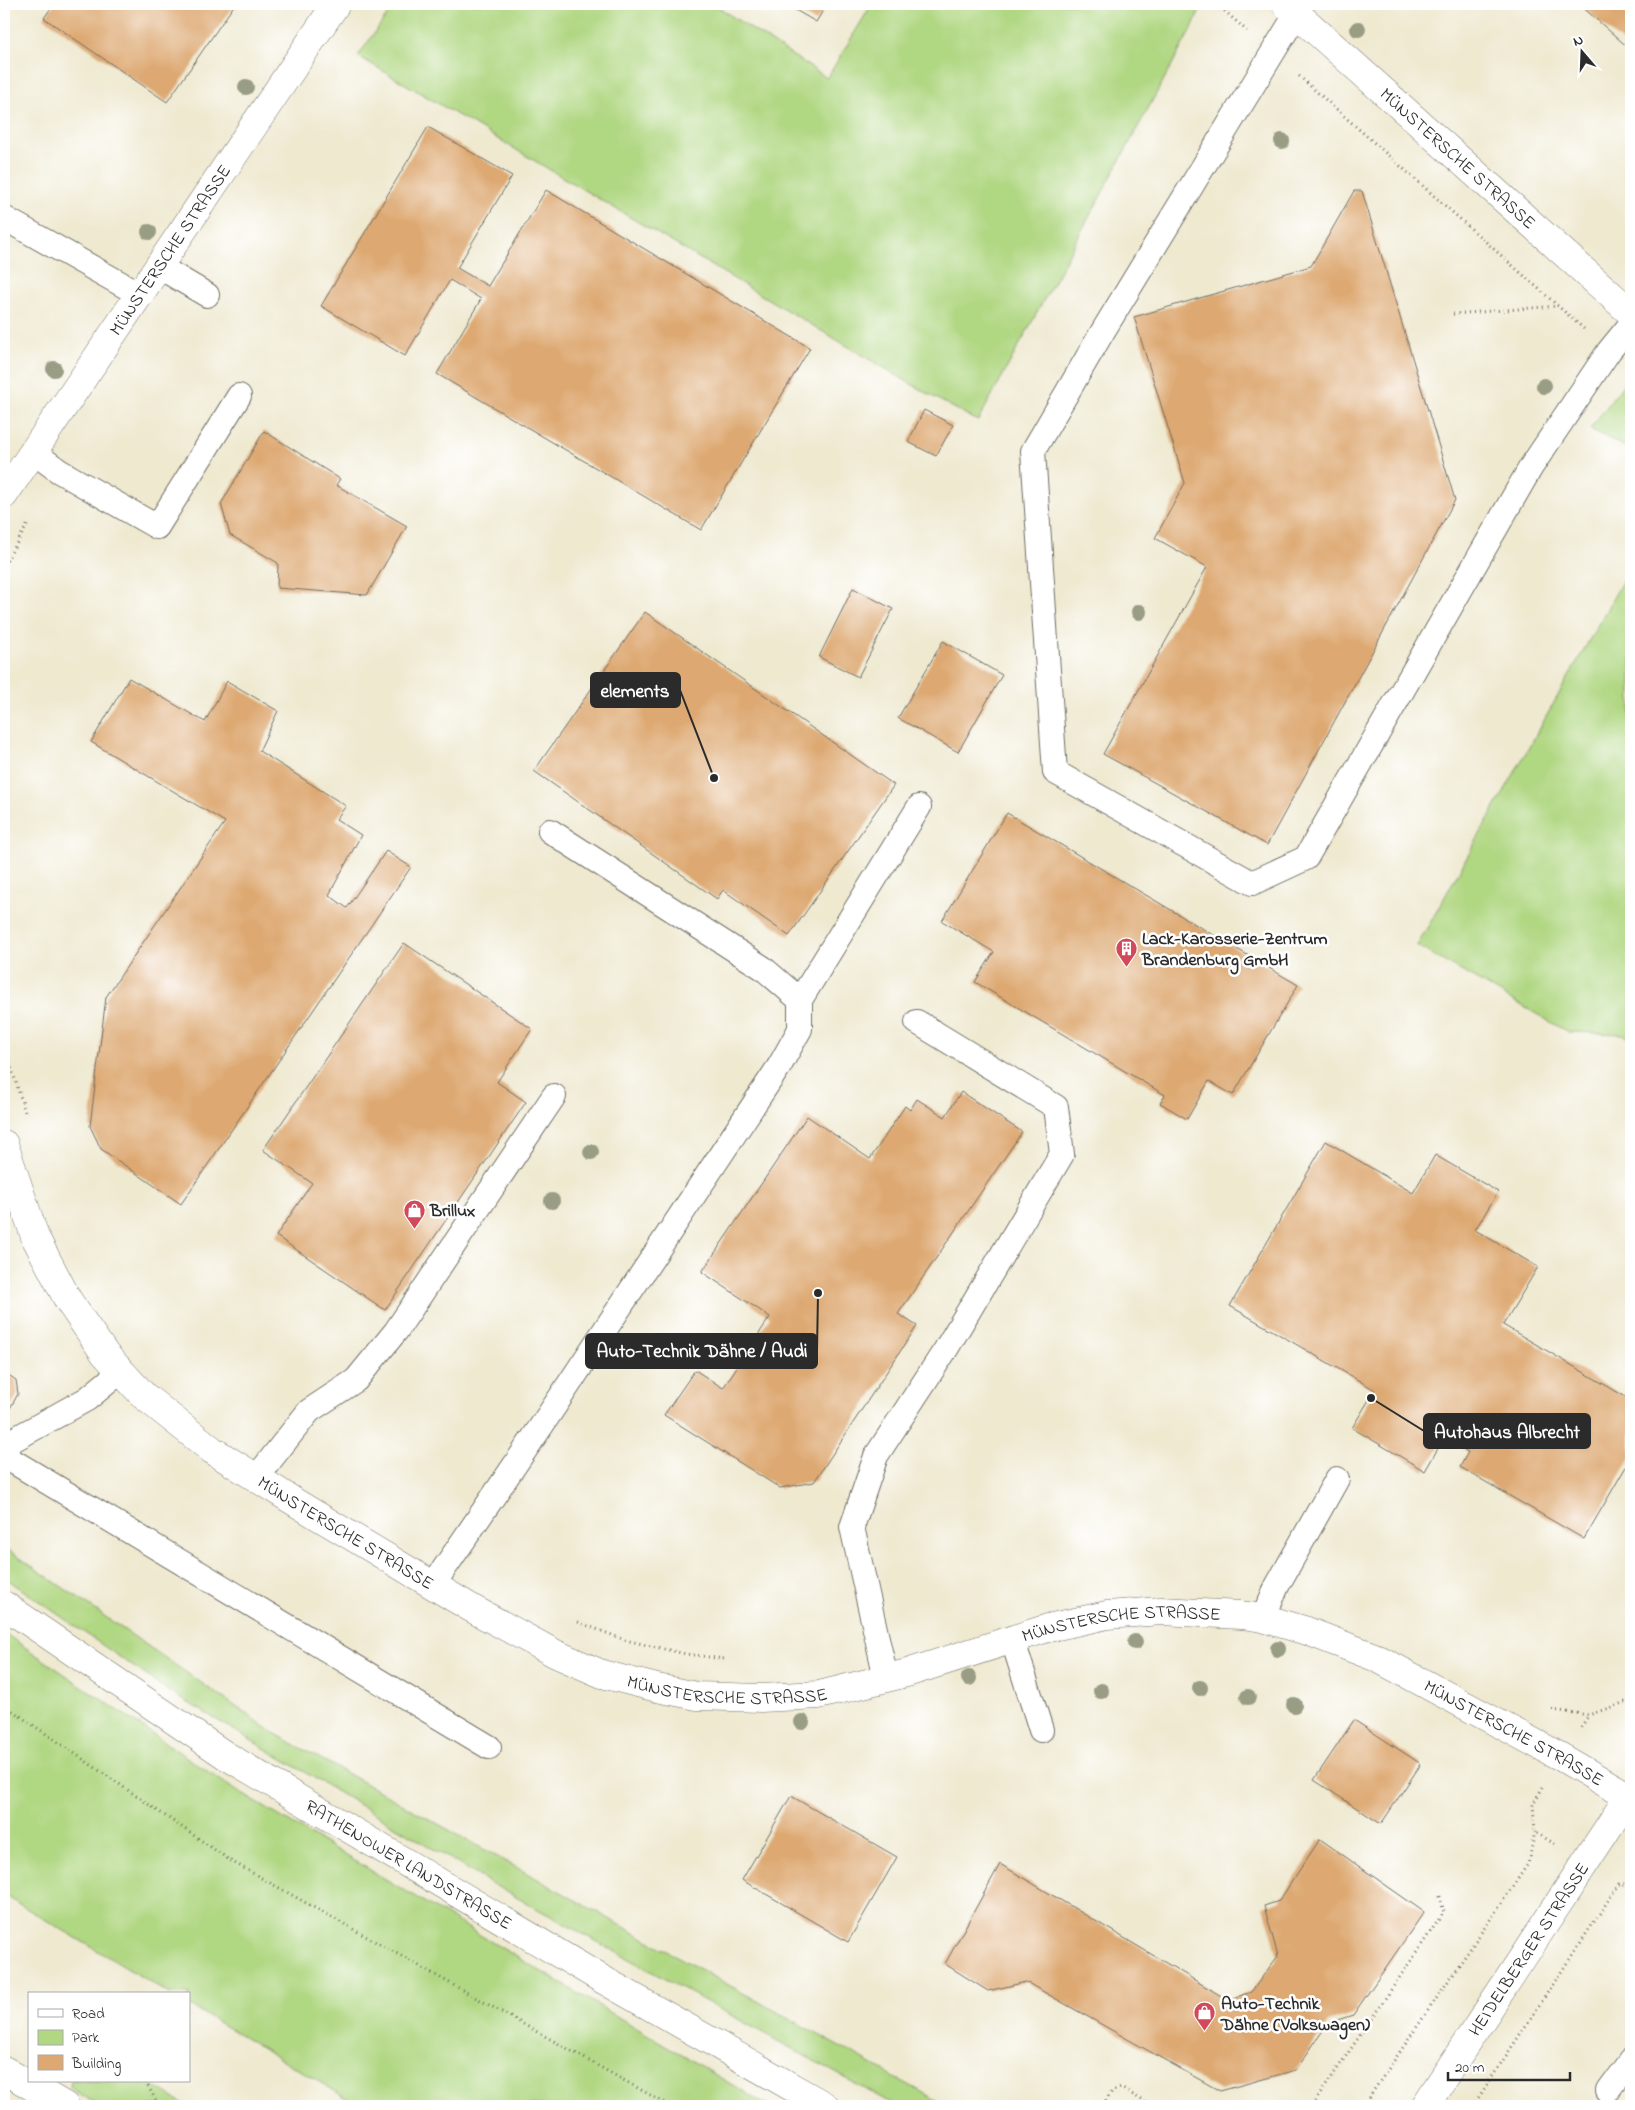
<svg xmlns="http://www.w3.org/2000/svg" width="1635" height="2110" viewBox="0 0 1635 2110" font-family="'Indie Flower',sans-serif">
  <style>
    .green { fill: #b0d782; stroke: #6e8156 }
    .building { fill: #dda871 }
    .lines { fill: none; stroke-linecap: round; stroke-linejoin: round }
    .lane-casing { stroke: #706e65; stroke-width: 26 }
    .street-casing { stroke: #706e65; stroke-width: 29 }
    .secondary-casing { stroke: #706e65; stroke-width: 29 }
    .primary-casing { stroke: #706e65; stroke-width: 29 }
    .path { stroke: #706e65; stroke-width: 3; stroke-dasharray: 1 4; stroke-linecap: butt }
    .lane { stroke: #fff; stroke-width: 24 }
    .street { stroke: #fff; stroke-width: 28 }
    .secondary { stroke: #fff; stroke-width: 28 }
    .primary { stroke: #fff; stroke-width: 28 }
    .tree { fill: #999d84 }
    .labels { text-anchor: middle; stroke-width: 5; stroke-linejoin: round; paint-order: stroke }
    .street-label { font-size: 18px; fill: #2b2b2b; stroke: #fff }
    .poi-label { font-size: 18px; font-weight: bold; fill: #2b2b2b; stroke: #fff; text-anchor: start }
    .leader { fill: none; stroke: #2b2b2b; stroke-width: 2 }
    .callout-dot { fill: #2b2b2b; stroke: #fff; stroke-width: 2 }
    .callout { fill: #2b2b2b; stroke: #2b2b2b; stroke-width: 2 }
    .callout-label { font-size: 19px; text-anchor: middle; font-weight: bold; fill: #fff }
  </style>
  <rect width="100%" height="100%" fill="#fff"/>
  <filter id="ink" filterUnits="userSpaceOnUse"><feTurbulence type="fractalNoise" baseFrequency=".02" numOctaves="2"/><feDisplacementMap in="SourceGraphic" scale="10" xChannelSelector="R" yChannelSelector="G"/><feConvolveMatrix kernelMatrix="1 2 1 2 8 2 1 2 1" color-interpolation-filters="sRGB"/></filter>
  <filter id="wash" filterUnits="userSpaceOnUse"><feTurbulence type="fractalNoise" baseFrequency=".0096" numOctaves="4" result="noise"/><feDisplacementMap in="SourceGraphic" scale="20" xChannelSelector="R" yChannelSelector="G"/><feGaussianBlur stdDeviation="1.12" result="paint"/><feColorMatrix in="noise" values="0 0 0 0 0 0 0 0 0 0 0 0 0 0 0 0 0 1.4 0 .05"/><feComposite in="paint" operator="in"/></filter>
  <g filter="url(#wash)">
    <rect width="100%" height="100%" fill="#efe9d0"/>
    <path class="green" d="M395,4H713L827,78L872,4H1203L1193,26L978,421L928,394L358,56Z
      M1626,381L1631,386V450L1590,429Z
      M1631,566V1040L1622,1034L1568,1032L1417,946Z
      M4,1547L274,1733L947,2106H896L494,1885L170,1692L4,1577Z
      M4,1633L232,1788L768,2106H347L350,2100L189,2005V1994H170L4,1895Z
      M71,2081H145L187,2106H100L70,2088Z"/>
    <g id="blocks">
      <path class="building" d="M54,4H235L167,102L44,18Z
        M785,4H827L816,22Z
        M1579,4H1631V50Z
        M428,127L512,176L457,268L488,286L546,190L810,348L701,530L437,374L481,299L450,280L405,356L321,306Z
        M1354,191H1362L1455,500L1267,845L1103,754L1207,567L1155,538L1185,483L1134,317L1311,266Z
        M924,410L953,425L936,456L908,442Z
        M264,431L340,479L336,485L407,526L367,595L277,588L278,563L230,535L221,504Z
        M853,588L893,609L858,677L819,657Z
        M645,612L894,785L789,936L723,890L717,899L534,771Z
        M943,641L1002,675L958,752L898,718Z
        M129,678L205,722L227,681L278,711L259,751L346,806L336,819L361,835L329,895L347,908L386,851L411,867L181,1204L101,1149L90,1126L106,997L225,822L91,742Z
        M1007,813L1298,985L1233,1095L1209,1081L1187,1119L1160,1103L1165,1095L975,982L994,952L942,921Z
        M404,943L532,1029L497,1082L526,1102L385,1310L276,1236L312,1183L263,1150Z
        M961,1092L1022,1132L898,1314L917,1326L814,1482L780,1488L664,1415L695,1370L723,1388L770,1317L702,1272L807,1116L870,1159L905,1106L910,1110L917,1099L945,1117Z
        M1326,1141L1413,1193L1435,1155L1498,1192L1475,1230L1538,1267L1503,1325L1631,1400V1458L1584,1539L1460,1467L1468,1452L1444,1438L1425,1471L1352,1428L1375,1390L1230,1306Z
        M4,1372L16,1380L18,1394L4,1419Z
        M1354,1720L1421,1764L1381,1824L1314,1780Z
        M791,1796L897,1857L848,1942L742,1880Z
        M1320,1839L1424,1912L1353,2015L1328,2023L1296,2070L1220,2091L1026,1982L988,1991L945,1964L1000,1864L1228,2000L1251,1992L1278,1956L1264,1906L1279,1901Z"/>
    </g>
  </g>
  <g filter="url(#ink)">
    <use href="#blocks" fill-opacity="0" stroke="#706e65" stroke-width="1"/>
    <g class="lines">
      <defs>
        <path id="lane" d="M1297,13L1103,331L1033,451L1055,772L1252,883L1306,858L1531,467L1609,351L1631,324
          M4,218L139,294
          M158,266L207,295
          M32,451L59,471L157,527L239,396
          M800,1000L919,807
          M4,1445L87,1399L121,1371
          M4,1456L489,1747
          M256,1478L309,1411L356,1380L396,1331L554,1096
          M433,1585L540,1428L780,1065L800,1029V1000L763,968L550,831
          M1263,1618L1277,1586L1337,1479
          M1012,1638L1041,1730
          M886,1678L852,1527L876,1456L946,1349L1062,1154L1056,1107L917,1022
          M1608,2091L1631,2060"/>
        <g id="street">
          <path id="s1" d="M1286,4L1631,313"/>
          <path id="s2" d="M4,495L336,4"/>
          <path id="s3" d="M4,1144L35,1237L68,1300L105,1354L144,1396L212,1450L298,1504L471,1608L556,1654L602,1674L657,1688L697,1696L761,1698L819,1695L907,1673L1048,1628L1107,1615L1161,1611L1241,1615L1263,1618L1307,1631L1377,1658L1561,1757L1631,1798"/>
          <path d="M4,2070L65,2106"/>
        </g>
        <g id="secondary">
          <path id="s4" d="M1425,2106L1631,1793"/>
        </g>
        <g id="primary">
          <path id="s5" d="M4,1605L225,1755L600,1978L825,2106"/>
        </g>
      </defs>
      <use href="#lane" class="lane-casing"/>
      <use href="#street" class="street-casing"/>
      <use href="#secondary" class="secondary-casing"/>
      <use href="#primary" class="primary-casing"/>
      <path class="path" d="M1217,4L1247,31
        M371,10L375,4
        M1299,76L1584,329
        M1453,314L1558,306
        M4,565L29,522
        M4,1044L26,1115
        M578,1622L625,1640L686,1654L724,1659
        M4,1705L231,1861L670,2106
        M1552,1710L1589,1715L1631,1700
        M1581,1727L1589,1715
        M1543,1787L1533,1804L1535,1832L1555,1844
        M148,2086L159,2106
        M1103,2106L1112,2091L1121,2088L1152,2106
        M1312,2106L1444,1912L1439,1893
        M1363,2106L1528,1864L1535,1832
        M1473,2106L1619,1884H1631"/>
      <use href="#lane" class="lane"/>
      <use href="#street" class="street"/>
      <use href="#secondary" class="secondary"/>
      <use href="#primary" class="primary"/>
    </g>
    <g class="tree">
      <circle cx="1358" cy="29" r="8"/>
      <circle cx="246" cy="87" r="8"/>
      <circle cx="1282" cy="141" r="8"/>
      <circle cx="149" cy="232" r="8"/>
      <circle cx="54" cy="369" r="8"/>
      <circle cx="1544" cy="386" r="8"/>
      <circle cx="1139" cy="612" r="8"/>
      <circle cx="591" cy="1152" r="8"/>
      <circle cx="552" cy="1201" r="8"/>
      <circle cx="1135" cy="1642" r="8"/>
      <circle cx="1278" cy="1649" r="8"/>
      <circle cx="969" cy="1678" r="8"/>
      <circle cx="1200" cy="1688" r="8"/>
      <circle cx="1101" cy="1691" r="8"/>
      <circle cx="1248" cy="1697" r="8"/>
      <circle cx="1294" cy="1705" r="8"/>
      <circle cx="802" cy="1722" r="8"/>
    </g>
  </g>
  <defs>
    <symbol id="building-pin" viewBox="-11 -11 22 30"><path d="M0 17L-7.5 6A9.5 9.5 0 1 1 7.5 6Z" fill="#d1495b" stroke="#fff"/><path d="M-4-6H4V6H1V3H-1V6H-4ZM-2.5-4.3h1.7v1.8h-1.7ZM.8-4.3h1.7v1.8H.8ZM-2.5-1h1.7V.8h-1.7ZM.8-1h1.7V.8H.8Z" fill="#fff"/></symbol>
    <symbol id="shop-pin" viewBox="-11 -11 22 30"><path d="M0 17L-7.5 6A9.5 9.5 0 1 1 7.5 6Z" fill="#d1495b" stroke="#fff"/><path d="M-5-2.5h2.3a2.7 3.5 0 0 1 5.4 0H5L5.5 6h-11ZM-1.5-2.5h3a1.5 2.3 0 0 0-3 0Z" fill="#fff"/></symbol>
  </defs>
  <g fill-rule="evenodd">
    <use href="#building-pin" x="1114" y="936" width="25" height="34"/>
    <use href="#shop-pin" x="402" y="1198" width="25" height="34"/>
    <use href="#shop-pin" x="1192" y="2000" width="25" height="34"/>
  </g>
  <g class="labels">
    <g class="street-label">
      <text dy="6" stroke="none"><textPath href="#s1" startOffset="231">MÜNSTERSCHE STRASSE</textPath></text>
      <text dy="6" stroke="none"><textPath href="#s2" startOffset="296">MÜNSTERSCHE STRASSE</textPath></text>
      <text dy="6" stroke="none"><textPath href="#s3" startOffset="536">MÜNSTERSCHE STRASSE</textPath></text>
      <text dy="6" stroke="none"><textPath href="#s3" startOffset="1361">MÜNSTERSCHE STRASSE</textPath></text>
      <text dy="6" stroke="none"><textPath href="#s3" startOffset="956">MÜNSTERSCHE STRASSE</textPath></text>
      <text dy="6" stroke="none"><textPath href="#s3" startOffset="1781">MÜNSTERSCHE STRASSE</textPath></text>
      <text dy="6" stroke="none"><textPath href="#s5" startOffset="481">RATHENOWER LANDSTRASSE</textPath></text>
      <text dy="6" stroke="none"><textPath href="#s4" startOffset="188">HEIDELBERGER STRASSE</textPath></text>
    </g>
    <g class="poi-label">
      <text x="1142" y="944">Lack-Karosserie-Zentrum<tspan x="1142" dy="21">Brandenburg GmbH</tspan></text>
      <text x="430" y="1216">Brillux</text>
      <text x="1221" y="2009">Auto-Technik<tspan x="1221" dy="21">Dähne (Volkswagen)</tspan></text>
    </g>
  </g>
  <path class="leader" d="M714 778L680 690M818 1293L817 1351M1371 1398L1424 1431"/>
  <g class="callout-dot">
    <circle cx="714" cy="778" r="5"/>
    <circle cx="818" cy="1293" r="5"/>
    <circle cx="1371" cy="1398" r="5"/>
  </g>
  <g class="callout">
    <rect x="591" y="673" width="89" height="34" rx="5"/>
    <rect x="586" y="1334" width="231" height="34" rx="5"/>
    <rect x="1424" y="1414" width="166" height="34" rx="5"/>
  </g>
  <g class="callout-label">
    <text x="635" y="697">elements</text>
    <text x="702" y="1357">Auto-Technik Dähne / Audi</text>
    <text x="1507" y="1438">Autohaus Albrecht</text>
  </g>
  <rect width="1635" height="2110" fill="none" stroke="#fff" stroke-width="20"/>
  <rect x="28" y="1992" width="162" height="90" fill="#ffffff" stroke="#aaaaaa"/>
  <rect x="38" y="2009" width="25" height="8" fill="#ffffff" stroke="#aaaaaa"/>
  <text x="72" y="2018" font-size="15" fill="#2b2b2b">Road</text>
  <rect x="38" y="2030" width="25" height="15" fill="#b0d782" stroke="#aaaaaa"/>
  <text x="72" y="2042" font-size="15" fill="#2b2b2b">Park</text>
  <rect x="38" y="2055" width="25" height="15" fill="#dda871" stroke="#aaaaaa"/>
  <text x="72" y="2068" font-size="15" fill="#2b2b2b">Building</text>
  <g transform="translate(1582 52) rotate(341)" stroke="#ffffff" stroke-width="4" paint-order="stroke">
  <path d="M0-4L9 19L0 12L-9 19Z" fill="#2b2b2b"/>
  <text y="-8" font-size="14" font-weight="bold" text-anchor="middle" fill="#2b2b2b">N</text>
  </g>
  <path d="M1448 2072v8h122v-8" fill="none" stroke="#2b2b2b" stroke-width="2.5"/>
  <text x="1455" y="2072" font-size="15" fill="#2b2b2b" stroke="#ffffff" stroke-width="4" paint-order="stroke">20 m</text>
</svg>
